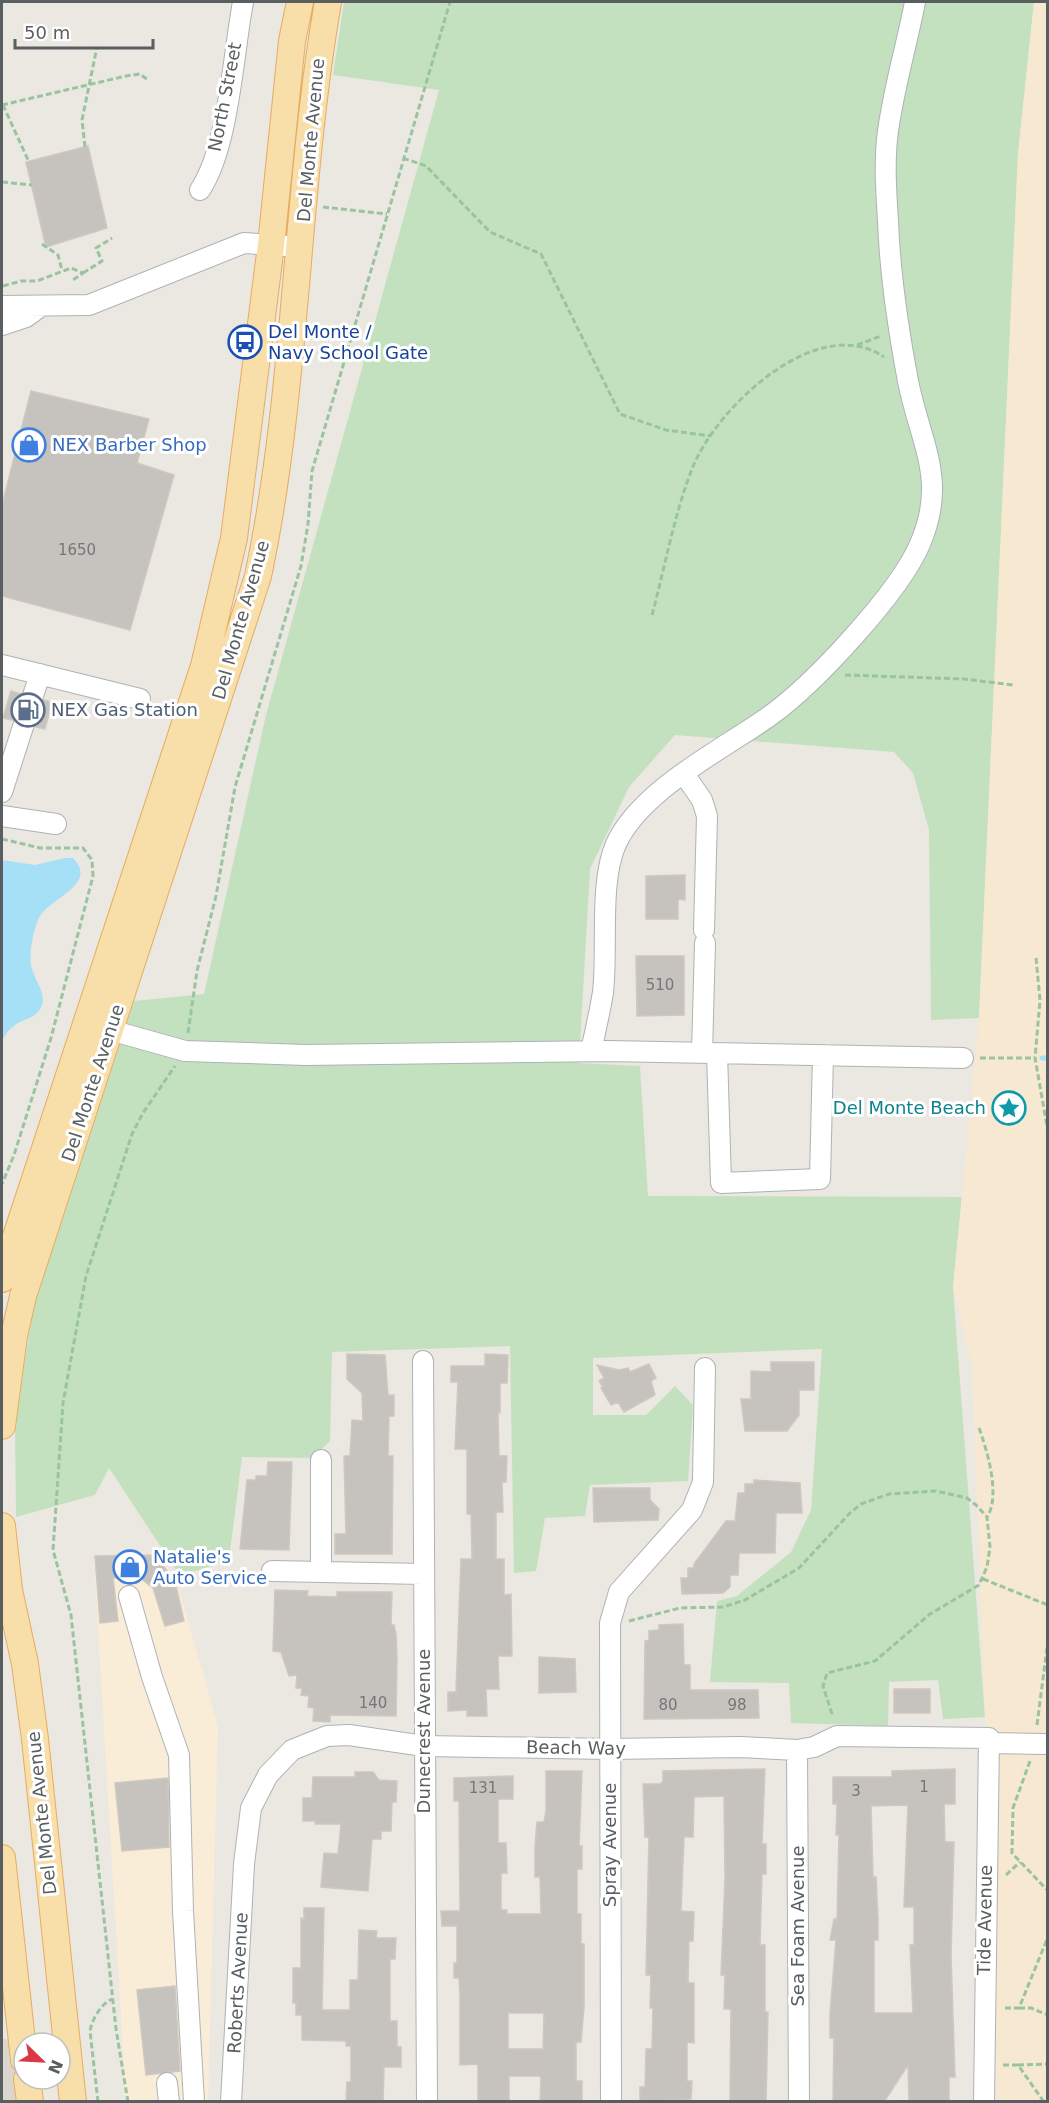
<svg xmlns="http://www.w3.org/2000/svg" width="1049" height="2103" viewBox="0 0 1049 2103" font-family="'DejaVu Sans',sans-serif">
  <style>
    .commercial { fill: #faedd7 }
    .education { fill: #dbd7cf }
    .green { fill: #c4e1bf }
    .sand { fill: #f6e8d1 }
    .water { fill: #a5e0f7 }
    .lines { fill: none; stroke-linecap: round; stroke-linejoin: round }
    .stream { stroke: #a5e0f7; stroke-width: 5 }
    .building { fill: #c6c2bd; stroke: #cfc8c0; stroke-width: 1.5; fill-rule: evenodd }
    .minor-casing { stroke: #aeb2b6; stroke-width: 22 }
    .major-casing { stroke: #e5ac60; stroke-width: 28 }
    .path { stroke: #9ac49f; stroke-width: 3; stroke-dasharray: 6 3; stroke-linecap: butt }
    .minor { stroke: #fff; stroke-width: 20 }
    .major { stroke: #f8dfa9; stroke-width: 26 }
    .labels { text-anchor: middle; stroke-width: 6; stroke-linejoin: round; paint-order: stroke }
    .number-label { font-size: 15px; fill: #747778 }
    .street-label { font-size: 18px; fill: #595e61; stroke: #fff }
    .transit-label { font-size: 18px; fill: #164399; stroke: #fff; text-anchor: start }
    .shop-label { font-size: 18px; fill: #366cbe; stroke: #fff; text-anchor: start }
    .service-label { font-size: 18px; fill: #4e5e75; stroke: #fff; text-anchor: start }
    .culture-label { font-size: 18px; fill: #0d838f; stroke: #fff; text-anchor: end }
  </style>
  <rect width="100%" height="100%" fill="#ebe7e1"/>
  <path class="commercial" d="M157,1553L176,1579L218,1726L208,2101H126L94,1559Z"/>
  <path class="education" d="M2,2039L21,2040L30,2101H2Z"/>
  <path class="green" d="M344,2H1034L1018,154L979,1018L931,1020L929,830L913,773L894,752L675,735L629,787L590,869L579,1063L640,1066L648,1196L962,1197L953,1288L985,1717L943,1719L938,1680L889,1682L888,1726L791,1723L789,1683L710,1682L717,1601L737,1596L791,1552L811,1510L822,1349L593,1358V1415H646L675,1386L693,1405L688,1481L590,1485L585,1516L545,1518L536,1571L514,1573L510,1346L332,1352L330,1441L313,1458L242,1457L229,1560L180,1576L109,1468L95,1495L16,1517L15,1423L33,1309L134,1001L204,994L266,715L439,90L333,75Z"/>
  <path class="sand" d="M1034,2H1047V2101H984L989,1738L985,1717L972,1363L953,1288L979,1018L1018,154Z"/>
  <path class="water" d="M65,858H73C100,886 46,898 38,920C33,932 29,952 31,965C34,982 51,996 38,1012C32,1019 20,1020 14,1026C9,1029 5,1035 2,1040V860L35,865Z"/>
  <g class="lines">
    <path class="stream" d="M1042,1058H1048"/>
  </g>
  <path class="building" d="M88,146L107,228L46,247L26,162Z
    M31,391L149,419L137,463L174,475L130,630L2,596V505Z
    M11,691L21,694L12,720L3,718Z
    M44,700L52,702L45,729L36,727Z
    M685,875V900L678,899V919H646V876Z
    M636,956H684V1015L637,1016Z
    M347,1354L385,1355L388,1395H394V1416H389L388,1456H393L392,1554H335V1534H346L344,1456H350L352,1420L363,1421L362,1393L347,1379Z
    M485,1354L508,1355L507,1383H500V1413H498L499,1456H507L506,1482H502L503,1512H496V1559H504V1595L511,1594L512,1656H498L499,1689H486L487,1716H467V1710L448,1711V1692H456L461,1559H472L471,1514H467V1449H455L458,1382H451V1366H485Z
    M771,1362H814V1390H799V1415L787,1431H745L741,1399H751V1371L771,1372Z
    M649,1364L656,1378L651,1381L655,1395L624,1412L618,1402L611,1405L601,1388L603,1387L599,1381L604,1378L597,1365L619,1370L628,1368L630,1372Z
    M268,1462H292L289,1550L240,1549L247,1480H256V1476H267Z
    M754,1480L800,1483L802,1513H776L775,1553H739L738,1575H730V1587L723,1593L682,1594L681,1578H688V1568H694V1564L726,1521H735L738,1493H745V1484H754Z
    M593,1488H650V1500L659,1509L658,1520L594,1522Z
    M155,1555L175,1581L184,1621L165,1626L153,1588L139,1577L113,1578L118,1621L100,1623L95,1556Z
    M275,1590L308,1591L307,1596L337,1597V1592H392L391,1625H394L396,1634L397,1659L396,1716L330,1715V1722L313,1721L314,1708L308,1707L309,1696L301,1695L302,1688H296L297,1675L289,1676L281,1652L273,1651Z
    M683,1624L684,1665H690V1690H758L759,1718L644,1719L645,1641L649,1640V1631L659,1630V1625Z
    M539,1657L575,1659L576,1692L539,1693Z
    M894,1689H930V1713H894Z
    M765,1769L762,1844H766V1874H762L760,1945H765V2012H768L766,2102H730L731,2009H724L725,1975H721L725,1879L724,1796L694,1797L693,1837H684L681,1911L694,1912L693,1941H689L688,1983H694V2043L687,2042V2081H692L691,2099L640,2102V2087H645L646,2049H652L653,2008H650L651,1975H646L649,1837H645L643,1784H660L663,1781V1771Z
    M955,1769V1804H944L945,1842H954L951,1955L955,2077H949V2102H909L908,2065L884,2102H833L834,2038H830V2013L836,1940H830L834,1919H837L839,1835H836L837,1804H833V1777H892V1771ZM908,1805L904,1907H914V1945H910L913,2013H874V1940H878V1919L876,1877H873L871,1806Z
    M546,1771H582L579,1846H582V1869H577V1914H581V1944H584V2007L581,2042H576V2081H582V2102H540L541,2077L538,2076H509V2102H478V2064L460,2065V1993L459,1978H454V1963H457V1926H442L441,1911H460L459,1801H454V1778L513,1776V1799H498V1843H506L507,1873H501V1910H507V1914H541L540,1877H535V1846L537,1822H544L546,1811ZM508,2013H544L543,2049H508Z
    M355,1772H373L379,1780L397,1781L396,1802H392L391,1831H381V1839H372L368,1891L321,1887L324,1853L338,1854L341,1824H315V1821H303V1798H312L313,1777H355Z
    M168,1778L169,1847L122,1851L115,1783Z
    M304,1908H324L322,2010H350V1980H358L359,1930L377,1931L376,1938H396L395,1959H390V2021H397V2047H401V2067H384L383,2102H346L347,2082H351V2046H346V2041L302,2040V2015H296V2003H293V1968H301V1918L304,1919Z
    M175,1986L180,2071L146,2075L137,1990Z"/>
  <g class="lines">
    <defs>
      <path id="minor" d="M200,190C229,146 233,55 243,2
        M2,306L89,305L244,243L301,247
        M2,325L26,317L37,309
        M2,665L140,699
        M684,774L702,800L707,816L704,930
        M2,792L40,674
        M2,816L56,824
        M110,1030L185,1051L306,1055L608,1051L963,1058
        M591,1051C595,1032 600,1012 603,992C608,948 599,882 616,844C641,789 724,749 771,715C815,683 899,593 920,544C948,479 920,443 908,381C898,328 890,274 888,221C886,191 884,160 888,131C894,87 907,44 915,2
        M702,1053L705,943
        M717,1053L721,1183L820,1179L823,1055
        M423,1361L427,2102
        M321,1460V1571
        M272,1571L424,1574
        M129,1596L152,1677L179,1755L183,1911L194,2102
        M989,1743L1045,1744
        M797,1750L799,2102
        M167,2083L169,2102
        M231,2102L244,1864L251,1808L268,1775L292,1750L327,1736L349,1735L424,1746L610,1749L741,1747L797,1750L814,1747L837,1736L989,1738L984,2102
        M611,2102L610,1623L619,1592L692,1510L703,1482L705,1368"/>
      <path id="major" d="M2,1279L204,666L234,538L271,245L292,41L300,2
        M2,1426L14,1336L23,1296L258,576C298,387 295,192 328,2
        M2,1526L9,1590L25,1664L35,1739L73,2102
        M2,1858L24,2060
        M27,2079L30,2102"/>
    </defs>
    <use href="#minor" class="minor-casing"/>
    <use href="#major" class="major-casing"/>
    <path class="path" d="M2,105L126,76L140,74L148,80
      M3,105L29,162
      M85,147L82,120L97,47
      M403,158L426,166L490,232L541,254L620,414L666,430L711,436
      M2,182L32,185
      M323,207L387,214
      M42,244L58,255L62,270
      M83,273L102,261L96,248L112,238
      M3,286L21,281H37L71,268L83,273L73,280
      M857,345L881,336
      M652,615C665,567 674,515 692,469C715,409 817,311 884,357
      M845,675L964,679L1013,685
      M2,839L40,848H83L92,860L93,876L51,1038L14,1155L2,1184
      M1036,958L1040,1000L1035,1058L1048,1132
      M188,1033L197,971L216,896L235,787L301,566L308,524L312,471L450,2
      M980,1058H1035
      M979,1428C987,1450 1001,1496 987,1517
      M983,1579L1048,1605
      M629,1621L680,1608L723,1607L745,1600L799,1568L850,1513L861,1504L889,1494L936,1491L967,1498L976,1505L987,1517L990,1547L987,1567L979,1585L930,1614L875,1661L827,1673L823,1686L833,1717
      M1037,1725L1048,1640
      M1030,1761L1013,1808L1012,1853L1048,1891
      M1006,1875L1020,1862
      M1005,2008H1019L1048,1937
      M1019,2008H1031L1048,2015
      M1003,2065H1018L1044,2102
      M1018,2065L1048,2064
      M98,2102L90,2031C92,2019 101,2004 112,1999
      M128,2102L116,2029L71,1615L53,1550L63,1403L86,1276L132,1134L143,1113L175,1066"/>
    <use href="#minor" class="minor"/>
    <use href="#major" class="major"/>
  </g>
  <defs>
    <symbol id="bus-ring" viewBox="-11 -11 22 22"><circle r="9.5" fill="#fff" stroke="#1a4fb4" stroke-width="1.5"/><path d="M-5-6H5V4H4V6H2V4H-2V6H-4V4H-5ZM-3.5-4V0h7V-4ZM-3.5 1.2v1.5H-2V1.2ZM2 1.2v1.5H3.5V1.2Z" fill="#1a4fb4"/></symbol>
    <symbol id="shop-ring" viewBox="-11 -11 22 22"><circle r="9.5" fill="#fff" stroke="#3f7fe0" stroke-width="1.5"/><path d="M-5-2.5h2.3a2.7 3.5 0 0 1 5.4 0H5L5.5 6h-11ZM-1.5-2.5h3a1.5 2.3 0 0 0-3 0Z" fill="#3f7fe0"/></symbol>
    <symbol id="fuel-ring" viewBox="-11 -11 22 22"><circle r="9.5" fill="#fff" stroke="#5c6f8a" stroke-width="1.5"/><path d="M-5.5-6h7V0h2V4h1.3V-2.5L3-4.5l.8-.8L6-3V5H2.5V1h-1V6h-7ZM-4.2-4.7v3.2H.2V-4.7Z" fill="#5c6f8a"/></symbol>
    <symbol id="sight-ring" viewBox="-11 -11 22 22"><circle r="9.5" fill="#fff" stroke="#0f9aa8" stroke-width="1.5"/><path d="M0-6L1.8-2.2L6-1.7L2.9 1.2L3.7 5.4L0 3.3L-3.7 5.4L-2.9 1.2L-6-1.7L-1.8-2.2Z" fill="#0f9aa8"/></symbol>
  </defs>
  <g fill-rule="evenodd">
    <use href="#bus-ring" x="226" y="323" width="38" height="38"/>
    <use href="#shop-ring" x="10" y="426" width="38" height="38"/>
    <use href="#fuel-ring" x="9" y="691" width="38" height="38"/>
    <use href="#sight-ring" x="990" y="1089" width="38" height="38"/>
    <use href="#shop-ring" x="111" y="1548" width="38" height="38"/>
  </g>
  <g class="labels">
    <g class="number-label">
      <text x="77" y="555">1650</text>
      <text x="660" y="990">510</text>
      <text x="373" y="1708">140</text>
      <text x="668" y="1710">80</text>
      <text x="737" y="1710">98</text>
      <text x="924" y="1792">1</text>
      <text x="483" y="1793">131</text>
      <text x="856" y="1796">3</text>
    </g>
    <g class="street-label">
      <text transform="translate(225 97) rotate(-79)" y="6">North Street</text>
      <text transform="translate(311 140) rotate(-85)" y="6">Del Monte Avenue</text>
      <text transform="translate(241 620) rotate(-74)" y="6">Del Monte Avenue</text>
      <text transform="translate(93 1083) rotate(-72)" y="6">Del Monte Avenue</text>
      <text transform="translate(424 1731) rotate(-90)" y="6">Dunecrest Avenue</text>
      <text transform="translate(576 1748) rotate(1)" y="6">Beach Way</text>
      <text transform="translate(42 1813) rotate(-96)" y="6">Del Monte Avenue</text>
      <text transform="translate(610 1845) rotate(-90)" y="6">Spray Avenue</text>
      <text transform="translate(985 1920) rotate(-89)" y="6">Tide Avenue</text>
      <text transform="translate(798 1926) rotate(-90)" y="6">Sea Foam Avenue</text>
      <text transform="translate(238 1983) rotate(-87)" y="6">Roberts Avenue</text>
    </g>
    <g class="transit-label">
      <text x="268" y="338">Del Monte /<tspan x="268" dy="21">Navy School Gate</tspan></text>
    </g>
    <g class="shop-label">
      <text x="52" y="451">NEX Barber Shop</text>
      <text x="153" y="1563">Natalie's<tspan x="153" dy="21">Auto Service</tspan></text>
    </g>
    <g class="service-label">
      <text x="51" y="716">NEX Gas Station</text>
    </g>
    <g class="culture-label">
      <text x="986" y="1114">Del Monte Beach</text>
    </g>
  </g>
  <rect width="1049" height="2103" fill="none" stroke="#595e61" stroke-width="6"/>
  <g transform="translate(42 2061) rotate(114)"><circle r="28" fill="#ffffff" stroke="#bdbfc0" stroke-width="1.5"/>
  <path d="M0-4.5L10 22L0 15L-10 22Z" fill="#da3844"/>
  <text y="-9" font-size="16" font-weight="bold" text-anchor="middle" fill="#595e61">N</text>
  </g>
  <path d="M15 39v9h138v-9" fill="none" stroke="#595e61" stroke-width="3"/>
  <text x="24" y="39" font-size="18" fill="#595e61" stroke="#ffffff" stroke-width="4.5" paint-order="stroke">50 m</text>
</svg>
